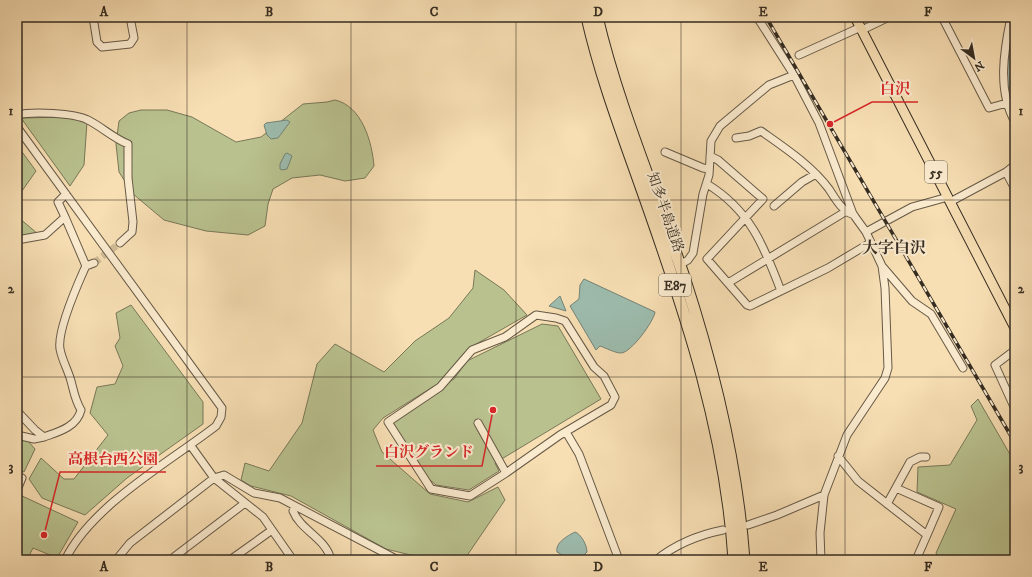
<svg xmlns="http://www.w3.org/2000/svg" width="1032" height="577" viewBox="0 0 1032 577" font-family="'IM FELL DW Pica','Noto Serif JP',serif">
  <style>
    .green { fill: #b9c28f; stroke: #787858 }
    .water { fill: #9dbcae; stroke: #748376 }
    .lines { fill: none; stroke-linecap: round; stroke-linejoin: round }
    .river { stroke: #9dbcae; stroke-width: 12 }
    .minor-tunnel { stroke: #d0bb96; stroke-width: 7; stroke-dasharray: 7 3.5; stroke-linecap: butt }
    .minor-casing { stroke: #665946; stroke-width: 9 }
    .major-casing { stroke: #362d22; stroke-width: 11 }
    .highway-casing { stroke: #362d22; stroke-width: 13 }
    .minor { stroke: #faeace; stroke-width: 7 }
    .major { stroke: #f7deb3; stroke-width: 9 }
    .highway { stroke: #f7deb3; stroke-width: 11 }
    .rail-casing { stroke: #362d22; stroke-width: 3.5 }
    .rail { stroke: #faeace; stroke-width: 2; stroke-dasharray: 6; stroke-linecap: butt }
    .grid { fill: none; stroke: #362d22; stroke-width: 1; stroke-opacity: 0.55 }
    .labels { text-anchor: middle; stroke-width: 4; stroke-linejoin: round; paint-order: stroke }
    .shield { fill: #faeace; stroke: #716656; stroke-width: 1 }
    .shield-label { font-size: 13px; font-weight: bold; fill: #362d22 }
    .street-label { font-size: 14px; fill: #362d22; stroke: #faeace }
    .quarter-label { font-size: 16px; font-weight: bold; fill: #362d22; stroke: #faeace }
    .leader { fill: none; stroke: #d62828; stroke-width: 1.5 }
    .callout-dot { fill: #d62828; stroke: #faeace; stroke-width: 1.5 }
    .callout-label { font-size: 15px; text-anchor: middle; font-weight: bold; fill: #d62828; stroke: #faeace; stroke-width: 4; stroke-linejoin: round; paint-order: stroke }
    .neatline { fill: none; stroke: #362d22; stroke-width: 1.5 }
    .grid-label { font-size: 13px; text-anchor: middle; font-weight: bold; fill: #362d22 }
  </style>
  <rect width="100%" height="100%" fill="#f7deb3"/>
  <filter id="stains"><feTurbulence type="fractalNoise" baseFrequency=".005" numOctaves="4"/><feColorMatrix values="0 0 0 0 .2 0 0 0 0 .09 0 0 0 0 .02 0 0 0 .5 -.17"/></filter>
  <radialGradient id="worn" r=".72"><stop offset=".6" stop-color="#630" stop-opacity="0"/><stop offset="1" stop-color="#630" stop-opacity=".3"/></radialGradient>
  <path class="green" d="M335,100C362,106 372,142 374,166L365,178L345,181L320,175L292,178L273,189L268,204L265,226L248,235L206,231L164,220L133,194L119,172L116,144L119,121L129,113L141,110H167L192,117L236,142L261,137L303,104L327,102Z
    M71,117L87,122L84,165L70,186L21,118Z
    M17,145L36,171L17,198Z
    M17,208L19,218L38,234L17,238Z
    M475,270L504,290L527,315L471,347L439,383L383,418L373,430L382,452L430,494L468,502L498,487L505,500L464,560H431L386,549L291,496L251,486L241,480L245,463L269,471L302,423L317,364L335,344L384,372L415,341L449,318L473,288Z
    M131,305L203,402V424L127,478L85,515L42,498L29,479L41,458L64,479H74L108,435L90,413L97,387L115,384L123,366L115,346L120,338L116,313Z
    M542,324L558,326L601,399L495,463L499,471L469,490L436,485L417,469L386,421L454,379L467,361Z
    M978,399L1015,463V560H940L936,553L956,509L917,492L918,467L950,465L977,420L971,406Z
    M17,429L35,449L24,472L17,468Z
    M20,495L78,522L57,558L33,548L27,560H17V503Z"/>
  <path class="water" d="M287,120L290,122L278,138L271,139L267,135L264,125L266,123Z
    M287,153L292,156L287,169L282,170L280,169V164L285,154Z
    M584,279L655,312C654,321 631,353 621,353C615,353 606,348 600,346L596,350L570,306L579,299L580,285Z
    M560,296L566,311L549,306Z
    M575,532C581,534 587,545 587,552L580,559L566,557L557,552C555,543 567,536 575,532Z"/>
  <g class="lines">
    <path class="river" d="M1015,41L1011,73L1015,94"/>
    <path class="minor-tunnel" d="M94,263L120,243"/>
    <defs>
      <path id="minor" d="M93,17L97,42L102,47L130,44L134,38L130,17
        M757,17L794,75L819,123L853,214L866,232L882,266L885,288L888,368L885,378L847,435L824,495L820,533L821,560
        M942,17L989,108L1007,103
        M1011,17C1004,50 997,91 1015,122
        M862,30L889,17
        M799,55L861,27
        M17,115C32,111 74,113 88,120C102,127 113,138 128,144V178L133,222L132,232L120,243
        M17,127L222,408L221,417L216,426C168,463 92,505 65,560
        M736,138L749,136L761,131C785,148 811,165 829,189C836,200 842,211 854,215
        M665,152L703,168L709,169
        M710,156L718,160L763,199L707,259L747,305L750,306L828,268L870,243
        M1006,172L1015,189
        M707,184C750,210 764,246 781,291
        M950,202L1006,172L1015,165
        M774,206L802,182L816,174
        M65,217L86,266
        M866,232L912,207L948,197
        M17,240L45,235L65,217L58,202L66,194
        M683,263L688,260L693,253L703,194L709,175L711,141L720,126L769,85L794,75
        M882,266L912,301L931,314L963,368
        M728,283L845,212
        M1015,350L995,365L1015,409
        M17,411L35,430L44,437L34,439L17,435
        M478,423L506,473L560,435L611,405L615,397L604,376L594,367L565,321L556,318L536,315L505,337L472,350L440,387L388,422L431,489L470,496L506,473
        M566,432L579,454L619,560
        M44,437C58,432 77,427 81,410C75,400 74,392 71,381C68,370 62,360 60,349C57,331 76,288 84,270L86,266L94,263
        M191,446L214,478L263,517L293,560
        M838,456L858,481L927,535L916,560
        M17,475L22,478L17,490
        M896,488L939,507L927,535
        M887,504L910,462L920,457H926
        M295,507L293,511C301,531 326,538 331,560
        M748,525L777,515L824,495
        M116,560L130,543L214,478L224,475L254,493L280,498L398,560
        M170,560L245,503
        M230,560L272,530
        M656,560C676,544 698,535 723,530"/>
      <path id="major" d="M855,17L1015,328"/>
      <path id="highway" d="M587,17C601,79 624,138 645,198C687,317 726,433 734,560
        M597,17C618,106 655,191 684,277C714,369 737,463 744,560"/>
    </defs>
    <use href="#minor" class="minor-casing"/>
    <use href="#major" class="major-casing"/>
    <use href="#highway" class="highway-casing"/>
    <use href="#minor" class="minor"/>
    <use href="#major" class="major"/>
    <use href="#highway" class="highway"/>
    <defs>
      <path id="rail" d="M766,17L1015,443"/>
    </defs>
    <use href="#rail" class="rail-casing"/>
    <use href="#rail" class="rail"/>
  </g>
  <path class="grid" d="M187,17V560M351,17V560M516,17V560M681,17V560M845,17V560M17,200H1015M17,377H1015"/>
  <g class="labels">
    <g class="shield">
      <rect x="925" y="161" width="22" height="22" rx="3"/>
      <rect x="659" y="274" width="32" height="22" rx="3"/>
    </g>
    <g class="shield-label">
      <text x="936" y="177">55</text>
      <text x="675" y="290">E87</text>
    </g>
    <g class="street-label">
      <text transform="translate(666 212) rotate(71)" y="5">知多半島道路</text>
    </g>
    <g class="quarter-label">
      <text x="894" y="253">大字白沢</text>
    </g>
  </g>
  <path class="leader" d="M830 124L872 102H918M493 410L482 466H376M44 535L60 472H166"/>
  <g class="callout-dot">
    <circle cx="830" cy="124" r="4"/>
    <circle cx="493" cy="410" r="4"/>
    <circle cx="44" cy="535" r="4"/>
  </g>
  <g class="callout-label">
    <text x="895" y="94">白沢</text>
    <text x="429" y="457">白沢グランド</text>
    <text x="113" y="464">高根台西公園</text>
  </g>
  <rect width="1032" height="577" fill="none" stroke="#f7deb3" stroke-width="44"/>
  <g transform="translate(974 58) rotate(148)" stroke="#faeace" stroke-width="3" paint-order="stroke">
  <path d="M0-3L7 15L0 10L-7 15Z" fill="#362d22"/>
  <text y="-6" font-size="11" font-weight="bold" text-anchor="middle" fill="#362d22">N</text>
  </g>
  <rect x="22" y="22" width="988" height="533" class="neatline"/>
  <g class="grid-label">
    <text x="104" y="16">A</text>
    <text x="269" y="16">B</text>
    <text x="434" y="16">C</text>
    <text x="598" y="16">D</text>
    <text x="763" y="16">E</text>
    <text x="928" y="16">F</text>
    <text x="11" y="115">1</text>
    <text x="1021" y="115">1</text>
    <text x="11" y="293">2</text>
    <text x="1021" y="293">2</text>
    <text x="11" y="471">3</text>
    <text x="1021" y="471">3</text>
    <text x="104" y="571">A</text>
    <text x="269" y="571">B</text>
    <text x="434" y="571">C</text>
    <text x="598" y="571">D</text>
    <text x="763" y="571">E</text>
    <text x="928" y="571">F</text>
  </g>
  <rect width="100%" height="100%" filter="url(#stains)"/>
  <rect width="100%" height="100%" fill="url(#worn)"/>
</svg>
